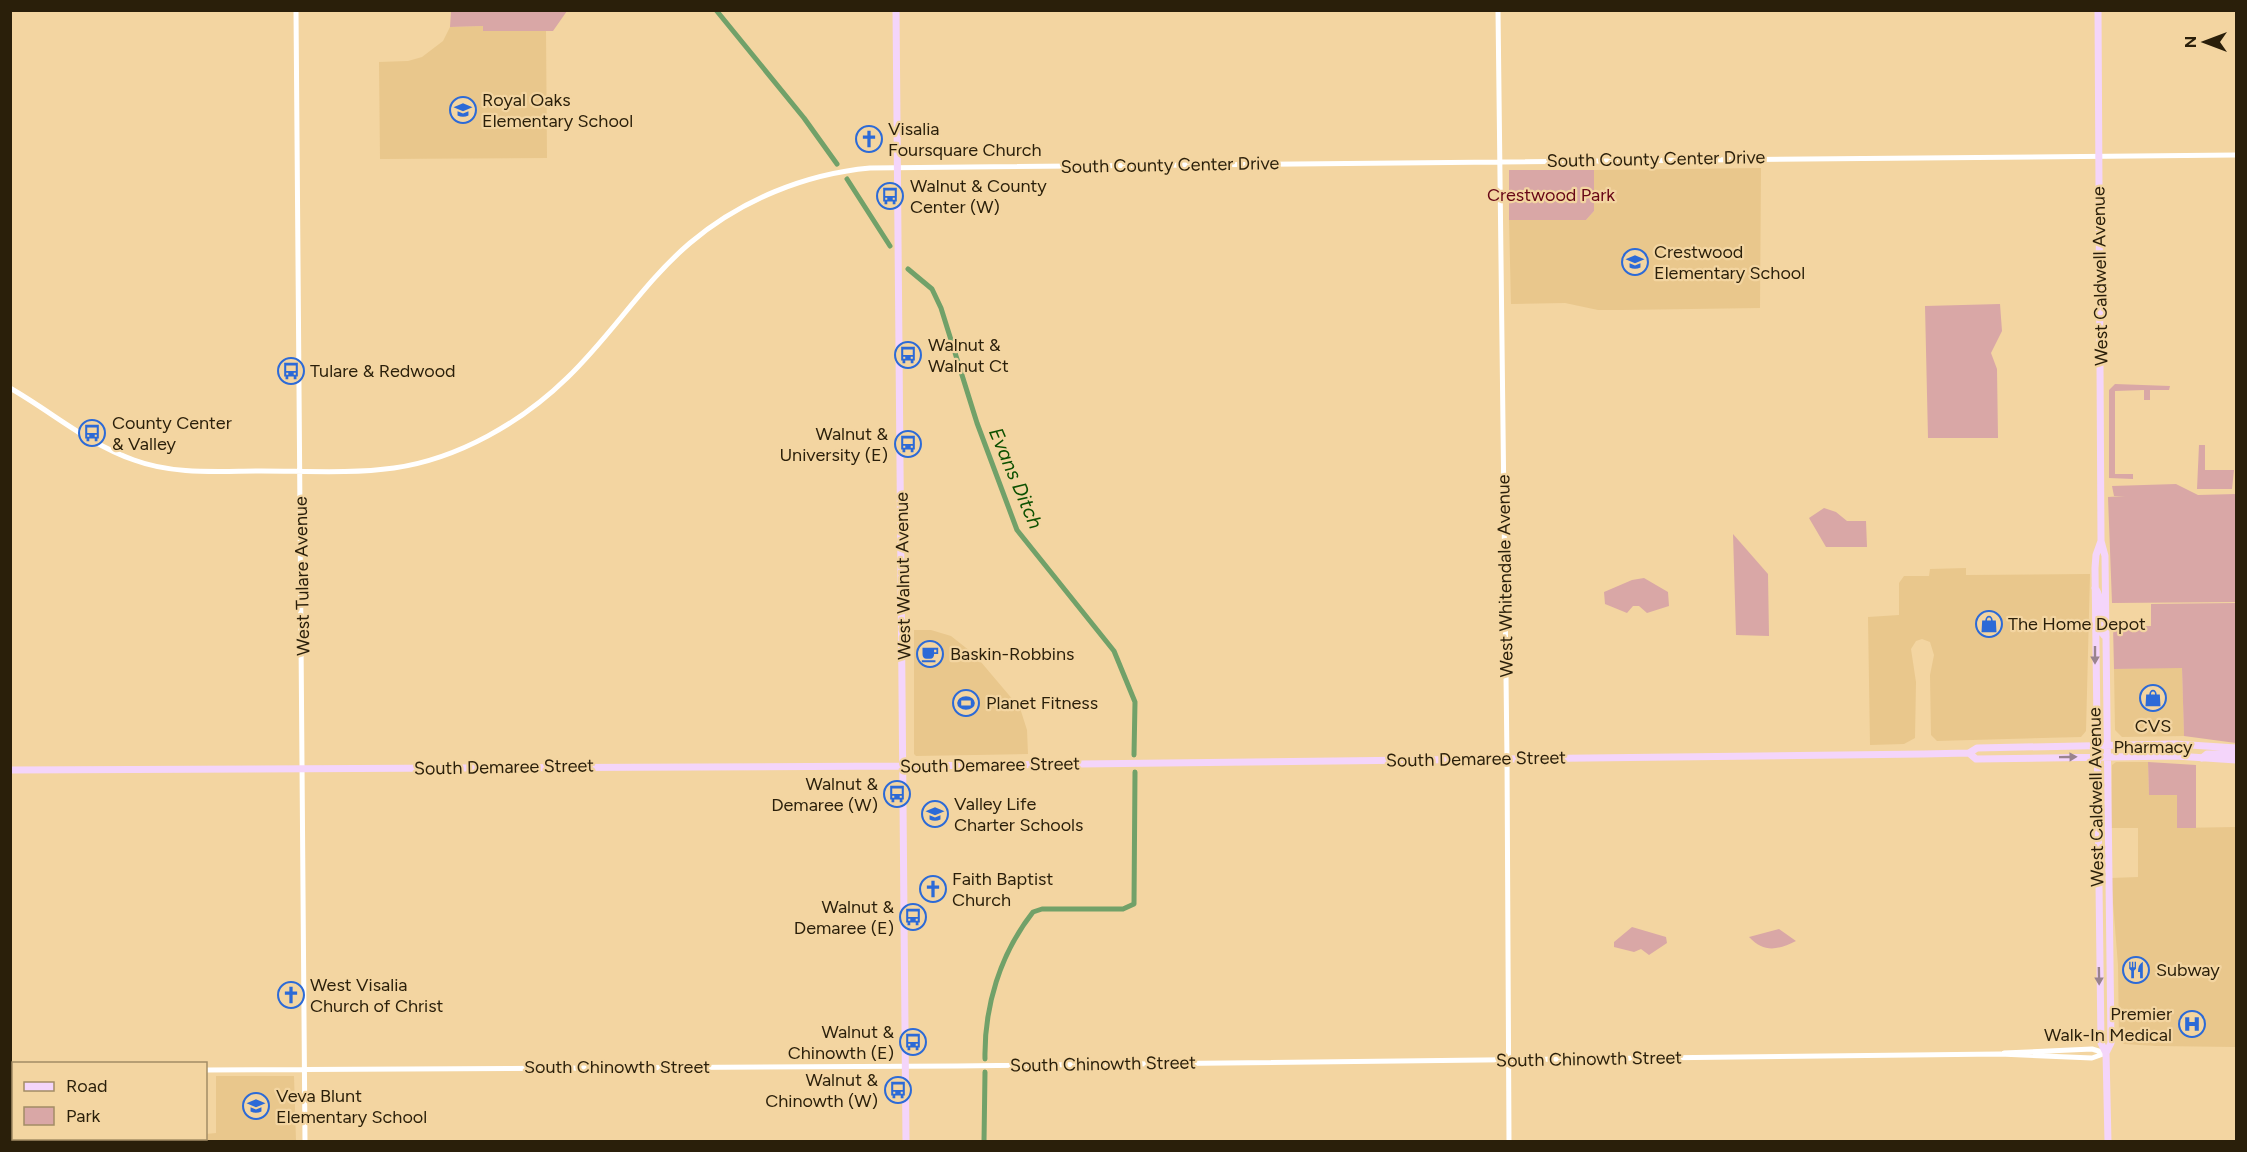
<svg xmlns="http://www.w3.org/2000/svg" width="2247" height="1152" viewBox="0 0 2247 1152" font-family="Figtree,sans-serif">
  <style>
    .built { fill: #e9c78c }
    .green { fill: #d9a7a6 }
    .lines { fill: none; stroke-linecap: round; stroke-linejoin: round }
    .canal { stroke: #71a169; stroke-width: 5 }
    .minor { stroke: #fff; stroke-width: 5 }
    .major { stroke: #f4d5fa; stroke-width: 7 }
    .oneway { fill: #99838e }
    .labels { text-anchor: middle; stroke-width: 4.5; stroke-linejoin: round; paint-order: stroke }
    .poi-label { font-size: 18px; fill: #2a1f0a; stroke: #f3d5a1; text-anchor: start }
    .street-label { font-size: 18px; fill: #2a1f0a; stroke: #f3d5a1 }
    .park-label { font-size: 18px; fill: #660616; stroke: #f3d5a1 }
    .water-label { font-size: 20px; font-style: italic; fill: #0d5100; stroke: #f3d5a1 }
  </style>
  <rect width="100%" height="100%" fill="#f3d5a1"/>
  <path class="built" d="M483,26V31H546L547,158L380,159L379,62L408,61L422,57L443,41L450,27Z
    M1761,168L1760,308L1622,310H1598L1565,303L1511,304L1509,220H1586L1594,211V170Z
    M1966,568V575L2090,574L2086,731L2081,737L1937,741L1931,735L1930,675L1934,655L1930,642L1922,639L1916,641L1911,649L1916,682L1915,738L1904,744L1870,745L1868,617L1899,615V583L1904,576H1929L1930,569Z
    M914,630H931L951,636L975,655L1020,708L1027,730L1028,754L916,756L914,754Z
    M2182,667L2184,736L2122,737L2115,730L2114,669Z
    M2116,762H2148L2149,795H2178L2177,828L2236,827V1047L2156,1046L2124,1044L2119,1040L2118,965L2111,878L2138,877V828H2111L2112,765Z
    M216,1076H294L296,1141H159V1139L206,1138V1134L216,1133Z"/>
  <path class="green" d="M451,11V10L567,11L553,31H483V26L450,27Z
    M1509,170H1594V211L1586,220H1509Z
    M2000,304L2002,331L1991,353L1997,369L1998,438H1928L1925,306Z
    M2115,384L2170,386L2169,390H2150V400H2144V390L2115,391V474H2133V479L2109,478V390Z
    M2199,445H2205V470H2234L2232,489H2197Z
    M2176,484L2198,495L2236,494V602L2112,603L2108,497L2125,496H2114L2112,486Z
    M1824,508L1836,512L1847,521H1866L1867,547H1826L1809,518Z
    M1733,534L1768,574L1769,636L1736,635Z
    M1644,578L1668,592L1669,606L1647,613L1639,606H1633L1627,613L1605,604L1604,592L1632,580Z
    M2236,603V743L2184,736L2182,668L2114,669L2113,626H2151V604Z
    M2148,762L2196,765V828H2177V795H2149Z
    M1632,927L1666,937L1667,943L1649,955L1641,949L1634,952L1614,947V942Z
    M1779,929L1796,941C1778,950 1764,953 1749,937Z"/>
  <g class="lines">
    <path class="canal" d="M716,10L804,118L837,164
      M847,179L890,246
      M908,269L932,289L941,308L977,423L1017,530L1114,651L1135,702L1134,755
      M985,1059C984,1007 1000,954 1033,912L1042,909H1123L1134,904L1135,772
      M984,1142L985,1072"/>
    <path class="minor" d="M296,10L305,1142
      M1498,10L1507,759L1509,1142
      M10,388C52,412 88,444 134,460C174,475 219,471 261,471C305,471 351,474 394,468C458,459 522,422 567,378C611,336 644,282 690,243C741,200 805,174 870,168L2236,155
      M2004,1053L2092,1049L2105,1053
      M10,1070H14
      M206,1070L957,1066L2000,1054L2092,1058L2106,1053"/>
    <path class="major" d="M896,10L906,1142
      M2098,10L2101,541L2105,556L2111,1043L2106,1053
      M2101,541L2096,555L2095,568L2101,1043L2106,1053L2108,1142
      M2095,588C2106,601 2092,627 2106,637
      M1969,753L1976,759L2176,756L2236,760
      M2202,758L2207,754H2236
      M10,770L904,766L1923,754L1969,753L1977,748L2175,744L2236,748"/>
  </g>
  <defs><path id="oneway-solid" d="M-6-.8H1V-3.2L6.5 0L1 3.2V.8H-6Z" transform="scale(1.5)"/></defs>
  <g class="oneway">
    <use href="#oneway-solid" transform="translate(2095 655) rotate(90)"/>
    <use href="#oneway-solid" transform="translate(2068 757) rotate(-1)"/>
    <use href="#oneway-solid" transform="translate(2099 976) rotate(89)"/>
  </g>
  <defs>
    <symbol id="school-ring" viewBox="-11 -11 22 22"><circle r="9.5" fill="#f3d5a1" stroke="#2c6ad7" stroke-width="1.5"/><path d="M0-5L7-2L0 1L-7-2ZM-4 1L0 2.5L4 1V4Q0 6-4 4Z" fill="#2c6ad7"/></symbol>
    <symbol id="church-ring" viewBox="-11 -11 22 22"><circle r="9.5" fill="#f3d5a1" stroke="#2c6ad7" stroke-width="1.5"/><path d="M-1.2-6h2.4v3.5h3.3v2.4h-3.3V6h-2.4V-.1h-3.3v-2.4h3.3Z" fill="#2c6ad7"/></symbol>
    <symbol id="bus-ring" viewBox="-11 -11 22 22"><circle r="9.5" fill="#f3d5a1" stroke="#2c6ad7" stroke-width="1.5"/><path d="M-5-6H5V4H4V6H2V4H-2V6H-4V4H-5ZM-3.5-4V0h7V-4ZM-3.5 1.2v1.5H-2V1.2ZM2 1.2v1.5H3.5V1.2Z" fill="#2c6ad7"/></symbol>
    <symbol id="shop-ring" viewBox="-11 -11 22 22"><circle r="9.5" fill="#f3d5a1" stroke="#2c6ad7" stroke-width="1.5"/><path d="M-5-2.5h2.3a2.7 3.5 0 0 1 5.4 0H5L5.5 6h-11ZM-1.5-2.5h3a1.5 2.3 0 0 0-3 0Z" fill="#2c6ad7"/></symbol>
    <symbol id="cafe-ring" viewBox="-11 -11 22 22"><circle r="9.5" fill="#f3d5a1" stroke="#2c6ad7" stroke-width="1.5"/><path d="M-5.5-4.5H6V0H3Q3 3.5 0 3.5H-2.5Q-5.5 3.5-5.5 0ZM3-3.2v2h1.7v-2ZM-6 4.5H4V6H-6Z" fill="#2c6ad7"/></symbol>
    <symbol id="stadium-ring" viewBox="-11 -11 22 22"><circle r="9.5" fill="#f3d5a1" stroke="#2c6ad7" stroke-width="1.5"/><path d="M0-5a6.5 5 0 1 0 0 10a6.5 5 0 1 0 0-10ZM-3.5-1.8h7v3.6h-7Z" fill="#2c6ad7"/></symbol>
    <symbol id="restaurant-ring" viewBox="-11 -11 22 22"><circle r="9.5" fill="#f3d5a1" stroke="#2c6ad7" stroke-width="1.5"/><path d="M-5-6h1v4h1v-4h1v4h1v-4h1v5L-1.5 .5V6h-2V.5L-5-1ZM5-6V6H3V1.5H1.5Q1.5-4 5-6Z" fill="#2c6ad7"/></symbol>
    <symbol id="hospital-ring" viewBox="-11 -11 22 22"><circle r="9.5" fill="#f3d5a1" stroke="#2c6ad7" stroke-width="1.5"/><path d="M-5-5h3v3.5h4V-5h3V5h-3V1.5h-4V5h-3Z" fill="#2c6ad7"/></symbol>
  </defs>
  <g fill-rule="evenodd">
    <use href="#school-ring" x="448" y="95" width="30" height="30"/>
    <use href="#church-ring" x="854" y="124" width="30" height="30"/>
    <use href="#bus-ring" x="875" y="181" width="30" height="30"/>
    <use href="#school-ring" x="1620" y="247" width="30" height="30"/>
    <use href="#bus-ring" x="893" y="340" width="30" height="30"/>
    <use href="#bus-ring" x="276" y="356" width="30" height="30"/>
    <use href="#bus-ring" x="77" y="418" width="30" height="30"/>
    <use href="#bus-ring" x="893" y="429" width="30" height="30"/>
    <use href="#shop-ring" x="1974" y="609" width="30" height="30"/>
    <use href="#cafe-ring" x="915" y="639" width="30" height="30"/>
    <use href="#shop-ring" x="2138" y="683" width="30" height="30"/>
    <use href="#stadium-ring" x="951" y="688" width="30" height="30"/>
    <use href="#bus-ring" x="882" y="779" width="30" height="30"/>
    <use href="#school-ring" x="920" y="799" width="30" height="30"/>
    <use href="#church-ring" x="918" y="874" width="30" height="30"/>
    <use href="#bus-ring" x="898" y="902" width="30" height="30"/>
    <use href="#restaurant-ring" x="2121" y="955" width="30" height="30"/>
    <use href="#church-ring" x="276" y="980" width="30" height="30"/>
    <use href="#hospital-ring" x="2177" y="1009" width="30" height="30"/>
    <use href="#bus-ring" x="898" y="1027" width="30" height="30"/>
    <use href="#bus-ring" x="883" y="1075" width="30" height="30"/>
    <use href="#school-ring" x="241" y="1091" width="30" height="30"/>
  </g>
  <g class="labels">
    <g class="poi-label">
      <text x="482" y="106">Royal Oaks<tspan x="482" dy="21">Elementary School</tspan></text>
      <text x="888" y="135">Visalia<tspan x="888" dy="21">Foursquare Church</tspan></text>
      <text x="910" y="192">Walnut &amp; County<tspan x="910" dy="21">Center (W)</tspan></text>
      <text x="1654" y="258">Crestwood<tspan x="1654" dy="21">Elementary School</tspan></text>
      <text x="928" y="351">Walnut &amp;<tspan x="928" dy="21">Walnut Ct</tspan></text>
      <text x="310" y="377">Tulare &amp; Redwood</text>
      <text x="112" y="429">County Center<tspan x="112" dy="21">&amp; Valley</tspan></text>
      <text x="888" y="440" text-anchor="end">Walnut &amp;<tspan x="888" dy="21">University (E)</tspan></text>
      <text x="2008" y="630">The Home Depot</text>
      <text x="950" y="660">Baskin-Robbins</text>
      <text x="986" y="709">Planet Fitness</text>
      <text x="2153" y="732" text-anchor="middle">CVS<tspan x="2153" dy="21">Pharmacy</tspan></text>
      <text x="878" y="790" text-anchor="end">Walnut &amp;<tspan x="878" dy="21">Demaree (W)</tspan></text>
      <text x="954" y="810">Valley Life<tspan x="954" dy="21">Charter Schools</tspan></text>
      <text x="952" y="885">Faith Baptist<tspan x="952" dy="21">Church</tspan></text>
      <text x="894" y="913" text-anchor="end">Walnut &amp;<tspan x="894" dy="21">Demaree (E)</tspan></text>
      <text x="2156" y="976">Subway</text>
      <text x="310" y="991">West Visalia<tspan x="310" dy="21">Church of Christ</tspan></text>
      <text x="2172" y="1020" text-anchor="end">Premier<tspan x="2172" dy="21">Walk-In Medical</tspan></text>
      <text x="894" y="1038" text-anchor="end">Walnut &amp;<tspan x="894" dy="21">Chinowth (E)</tspan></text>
      <text x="878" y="1086" text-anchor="end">Walnut &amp;<tspan x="878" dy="21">Chinowth (W)</tspan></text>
      <text x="276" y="1102">Veva Blunt<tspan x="276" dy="21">Elementary School</tspan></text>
    </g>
    <g class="street-label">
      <text transform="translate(1656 159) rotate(-1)" y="6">South County Center Drive</text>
      <text transform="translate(1170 165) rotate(-1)" y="6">South County Center Drive</text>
      <text transform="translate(2100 276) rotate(-91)" y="6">West Caldwell Avenue</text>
      <text transform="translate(302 576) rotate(-91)" y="6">West Tulare Avenue</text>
      <text transform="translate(903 576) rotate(-91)" y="6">West Walnut Avenue</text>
      <text transform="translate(1505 576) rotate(-91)" y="6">West Whitendale Avenue</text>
      <text transform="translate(1476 759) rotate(-1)" y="6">South Demaree Street</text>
      <text transform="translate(990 765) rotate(-1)" y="6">South Demaree Street</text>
      <text transform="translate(504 767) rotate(-1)" y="6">South Demaree Street</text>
      <text transform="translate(2096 797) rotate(-91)" y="6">West Caldwell Avenue</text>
      <text transform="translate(1589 1059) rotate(-1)" y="6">South Chinowth Street</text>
      <text transform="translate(1103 1064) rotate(-1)" y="6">South Chinowth Street</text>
      <text x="617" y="1073">South Chinowth Street</text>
    </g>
    <g class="park-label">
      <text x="1551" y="201">Crestwood Park</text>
    </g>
    <g class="water-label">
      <text transform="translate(1016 478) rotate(67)" y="7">Evans Ditch</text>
    </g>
  </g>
  <rect width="2247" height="1152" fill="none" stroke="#2a1f0a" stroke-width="24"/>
  <rect x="12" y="1062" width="195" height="78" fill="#f3d5a1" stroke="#a38c65" stroke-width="1.5"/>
  <rect x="24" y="1082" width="30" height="9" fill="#f4d5fa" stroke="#a38c65" stroke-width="1.5"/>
  <text x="66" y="1092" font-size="18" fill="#2a1f0a">Road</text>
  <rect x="24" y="1107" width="30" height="18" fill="#d9a7a6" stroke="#a38c65" stroke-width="1.5"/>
  <text x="66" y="1122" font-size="18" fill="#2a1f0a">Park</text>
  <g transform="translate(2205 42) rotate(270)" stroke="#f3d5a1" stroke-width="4.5" paint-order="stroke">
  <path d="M0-4.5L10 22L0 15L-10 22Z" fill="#2a1f0a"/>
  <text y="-9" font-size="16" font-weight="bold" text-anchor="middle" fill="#2a1f0a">N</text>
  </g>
</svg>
